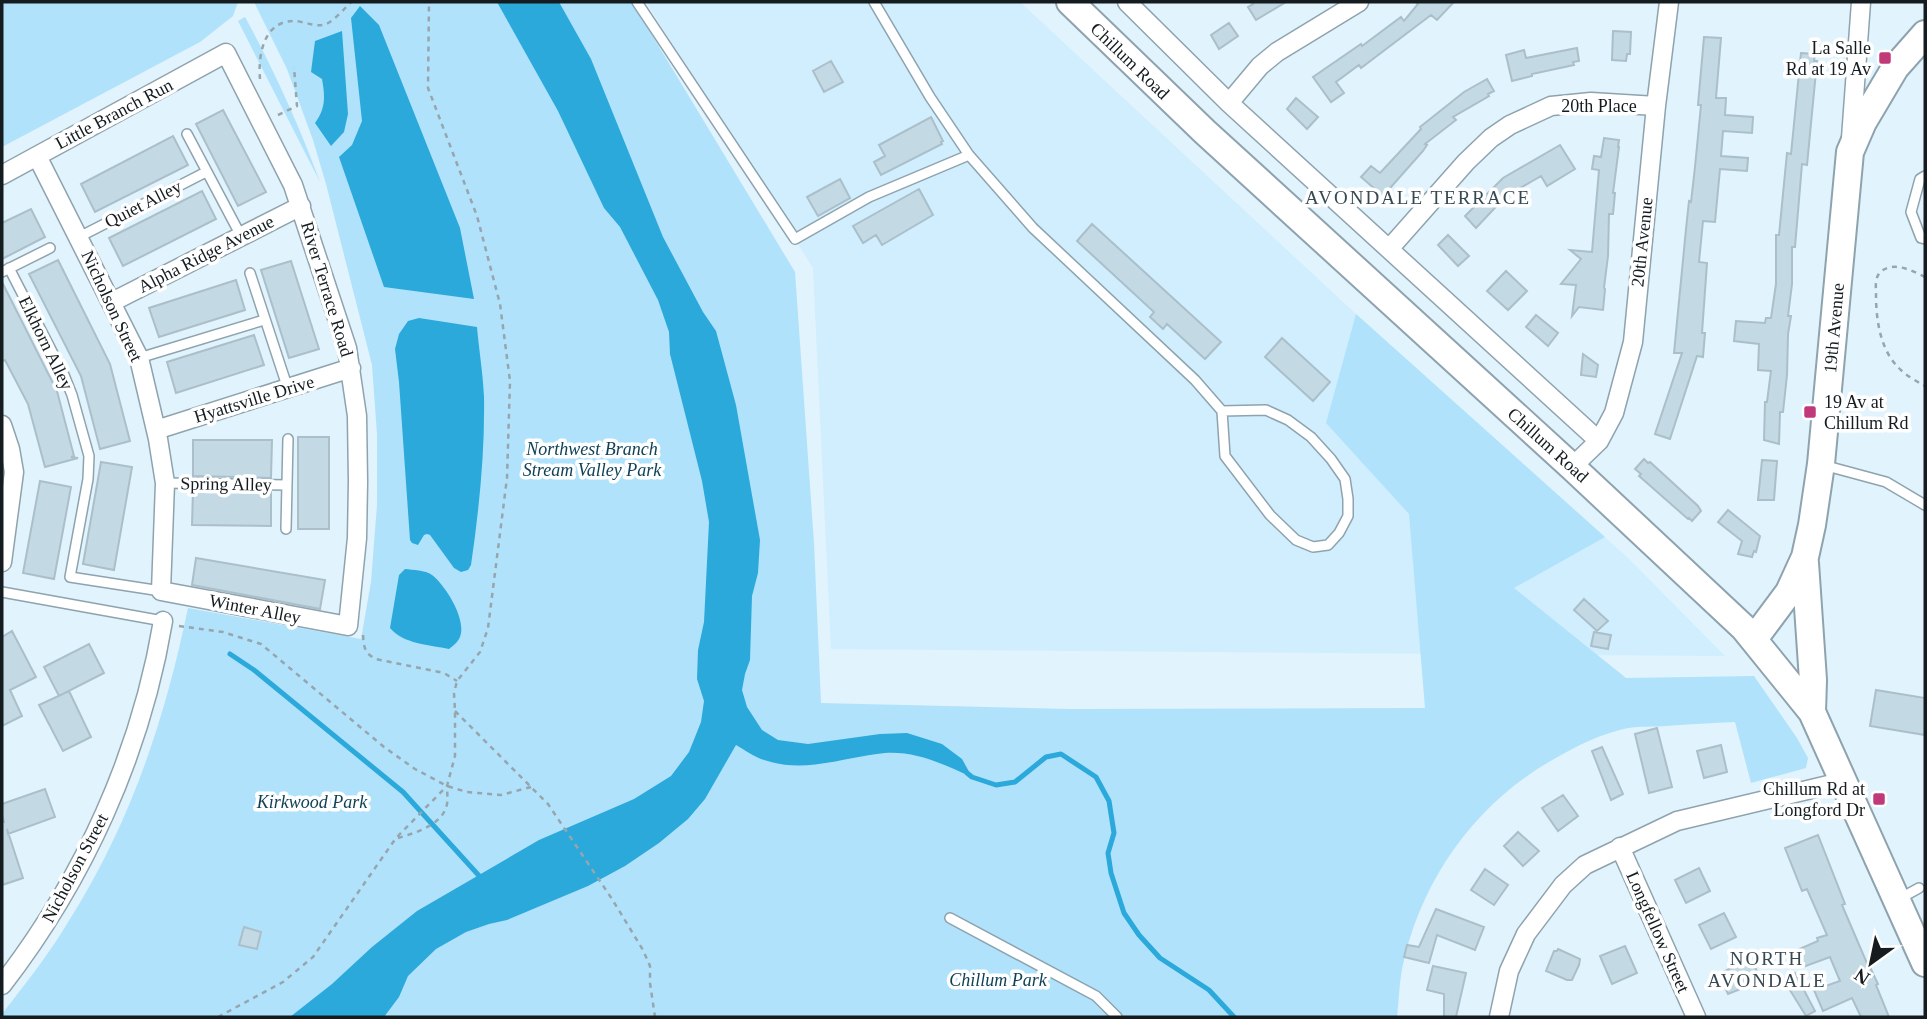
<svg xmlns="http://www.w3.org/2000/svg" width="1927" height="1019" viewBox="0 0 1927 1019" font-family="Georgia,serif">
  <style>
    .built { fill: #d0eefe }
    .green { fill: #b0e2fc }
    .water { fill: #2ba9db }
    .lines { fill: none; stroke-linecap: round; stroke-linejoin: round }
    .stream { stroke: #2ba9db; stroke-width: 5 }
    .building { fill: #c3d9e4; stroke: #aabfca; stroke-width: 2 }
    .lane-casing { stroke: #8ea3ae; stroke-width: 12 }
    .street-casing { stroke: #8ea3ae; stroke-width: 21 }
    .secondary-casing { stroke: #8ea3ae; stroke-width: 30 }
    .path { stroke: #97a5ac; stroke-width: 2.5; stroke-dasharray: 5 5; stroke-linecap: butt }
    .lane { stroke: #fff; stroke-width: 9 }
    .street { stroke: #fff; stroke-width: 18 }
    .secondary { stroke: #fff; stroke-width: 26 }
    .poi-dot { fill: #c03979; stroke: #fff; stroke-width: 2.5 }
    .labels { text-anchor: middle; stroke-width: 7; stroke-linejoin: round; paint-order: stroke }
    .poi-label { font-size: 18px; fill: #141c20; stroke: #fff; text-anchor: end }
    .street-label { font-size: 18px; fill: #141c20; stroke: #fff }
    .park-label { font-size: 18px; font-style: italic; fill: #104257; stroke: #fff }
    .neighbourhood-label { font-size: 19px; letter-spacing: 2px; fill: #364953; stroke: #fff }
  </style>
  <rect width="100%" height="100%" fill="#e1f3fc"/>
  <path class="built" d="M646,2H1020L1356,314L1628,558L1725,656L831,649L813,268Z"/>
  <path class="green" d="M2,2H238L233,16L200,42L2,147Z
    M254,2H632L795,272L814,543L821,703L1070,709L1425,708L1409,514L1326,423L1356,314L1605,537L1514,588L1626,678L1754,676L1797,738L1808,758L1806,768L1751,783L1735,722C1712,723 1689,724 1666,726C1653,727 1640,726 1628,728C1603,733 1576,746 1554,759C1475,803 1420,881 1402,969C1399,985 1399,1001 1397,1017H2V1014C26,983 50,953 70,919C131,822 165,719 188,608L361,639L371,582L377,505V434L372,365L326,184L313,140L287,69Z
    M245,17C274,70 299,125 320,182L238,21Z"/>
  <path class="water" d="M497,2H559L591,59L663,237L703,312L716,331L736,405L760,540L758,573L752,596L750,660L745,674L742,690L747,707L762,730L778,740L808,744L880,734L907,733L942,744L962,759L972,777C945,765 917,751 885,753C844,757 805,774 764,760C754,757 745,750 736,745L705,799L688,819L659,843L625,866L588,886L507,920L489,924L466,932L436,949L408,976L399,997L384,1017H290L332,984L372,947L417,911L539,840L634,799L671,776L689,752L701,722L704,701L697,679L698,650L704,622L709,522L702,481L670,354L669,332L658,300L620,227L604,208L558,111Z
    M360,6L379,25L460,228L474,299L384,287L339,157L352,145L362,121L351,18Z
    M342,31L348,114L344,132L331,146L315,123C326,108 325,96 322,79L311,72L315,41Z
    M419,318L477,327C479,350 483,374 484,397C485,453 479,510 471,565L468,570L461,572L454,568L430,535L427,534L424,535L418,545L412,543L410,540L399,382L395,349L399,334L408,321Z
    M405,569C413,570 425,570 432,575C445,585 467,619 460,637C458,642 453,646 449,649C430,645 403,644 390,628L399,575Z"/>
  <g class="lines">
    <path class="stream" d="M230,654L254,670L403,792L482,879
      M967,773L972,777L996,785L1015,782L1046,757L1061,754L1096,777L1109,801L1114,833L1108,853L1111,873L1124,913L1139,935L1160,958L1209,990L1234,1017"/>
  </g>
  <path class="building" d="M1251,2H1286L1256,20L1248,7L1253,4Z
    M1415,2H1454L1437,20L1431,15L1361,68L1359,65L1336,82L1344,93L1331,102L1313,77L1361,44L1362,46L1401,17L1404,21L1418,4Z
    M1229,23L1238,36L1219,49L1211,35Z
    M1613,31L1631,32L1630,54H1627L1626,61L1612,60Z
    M1704,37L1721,38L1716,98H1726L1725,115L1753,117L1752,133L1723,131L1721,156L1748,158L1747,171L1720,169L1715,222L1703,221L1699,262L1707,263L1702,333H1705L1703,357L1697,356L1670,439L1655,434L1682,353H1674L1686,229L1689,201L1691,202L1695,167L1701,105H1698Z
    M1577,48L1579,61L1573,62L1574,65L1532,74V76L1512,81L1506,55L1524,50L1526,58Z
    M1801,53L1815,54L1814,61H1817L1807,165L1802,164L1795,247H1792V284L1788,316H1791L1788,334L1787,375L1783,412H1780L1779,444L1764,440L1765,402H1767L1771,371L1758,370L1759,344L1734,341L1736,321L1765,323L1766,318H1771L1776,284V235H1779L1787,153L1791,154Z
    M831,61L843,82L824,92L813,71Z
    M1487,79L1494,91L1488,94L1489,96L1453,117L1456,120L1425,144L1427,145L1423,151L1383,196L1361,177L1371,166L1380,173L1421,129L1420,127L1464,92Z
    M1296,98L1318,117L1307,129L1287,109Z
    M223,110L266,192L238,206L196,124Z
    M931,117L943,141L941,142L942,144L881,175L874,162L885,156L879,145Z
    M173,136L188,165L95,212L81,184Z
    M1604,138L1619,140L1618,147H1619L1613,193H1615L1613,214H1609L1608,256L1604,288L1605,289L1603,310L1579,307L1572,316L1576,285L1561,284L1581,259L1570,250L1592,252L1599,170L1592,169L1594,156L1601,157Z
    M1560,145L1575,169L1547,186L1541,176L1505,197L1476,228L1465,216L1503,178Z
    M840,179L850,198L818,216L807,197Z
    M919,189L933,215L882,245L876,235L863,243L853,226Z
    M202,191L216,219L123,266L109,238Z
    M31,209L45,237L2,259V223Z
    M1092,224L1221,342L1205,359L1167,324L1163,329L1150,317L1154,312L1077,241Z
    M1448,235L1469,256L1458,266L1438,245Z
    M58,260L110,364L130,441L100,449L81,376L29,274Z
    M291,261L319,349L289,358L261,270Z
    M1506,271L1527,291L1508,310L1487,291Z
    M236,280L245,310L159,337L149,308Z
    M2,282L57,391L74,456L71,457L78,458L45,467L28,404L5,360L2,361Z
    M1536,315L1558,333L1548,346L1526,327Z
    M254,335L264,365L176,393L167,362Z
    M1282,338L1330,382L1313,401L1265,357Z
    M1583,354L1598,365L1596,377L1581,375Z
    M298,437H329V529H298Z
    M193,440H272L271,478L193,476Z
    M1644,459L1648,463L1650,462L1698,506L1701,511L1692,521L1689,518L1688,519L1639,476L1641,474L1635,469Z
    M1762,460L1777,461L1774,500H1758Z
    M101,462L132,467L114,570L83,564Z
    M40,481L71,487L54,579L23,573Z
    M193,490L271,492V526L192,525Z
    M1728,510L1760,536L1756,552L1754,551L1752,557L1738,554L1742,541L1718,522Z
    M196,558L325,580L320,609L192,585Z
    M1584,599L1608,621L1597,631L1574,610Z
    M12,631L36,677L10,690L22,716L2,726V637Z
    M1594,632L1611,635L1608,649L1591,646Z
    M89,644L104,673L59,696L44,667Z
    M1876,690L1925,698V735L1870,726Z
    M69,691L91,737L63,751L39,705Z
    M1657,728L1672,787L1649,793L1635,734Z
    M1721,745L1727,772L1704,778L1697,751Z
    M1602,747L1623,794L1611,800L1592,751Z
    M45,789L55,817L8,834L7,829L23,878L2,885V822H4L2,815V804Z
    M1563,795L1578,816L1558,831L1542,808Z
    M1518,832L1539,851L1523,866L1504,846Z
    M1818,835L1845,904L1842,905L1869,968L1870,967L1878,984L1876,985L1889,1017H1861L1852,998L1823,1011L1814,990L1840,981L1830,957L1803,967L1797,950L1818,941L1817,938L1827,935L1807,889L1802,891L1785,848Z
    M1699,868L1710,891L1686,903L1675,880Z
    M1485,869L1508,885L1494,905L1471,890Z
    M1436,909L1484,927L1475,950L1437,935L1429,963L1404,957L1407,945L1419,947Z
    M1724,913L1736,937L1711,949L1699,925Z
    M244,927L261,932L257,949L239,945Z
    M1625,946L1637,973L1612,984L1600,956Z
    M1558,949L1580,959L1579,965L1572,980H1567L1546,971L1554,951H1557Z
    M1747,960L1749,963L1753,962L1761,981L1728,994L1719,974Z
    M1433,966L1466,973L1456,1017H1444V994L1427,990Z
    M1795,973L1815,1011L1806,1016L1783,979Z"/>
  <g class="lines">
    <defs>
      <path id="lane" d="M637,2L795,239L869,197L969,155
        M874,2L930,97L969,155L1033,228L1195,380L1222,411L1266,410L1288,420L1311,437L1331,459L1345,479L1348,499V516L1339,533L1328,545L1313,547L1296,540L1270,515L1225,456L1222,411
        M187,134L241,236
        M1925,176L1920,179L1911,212L1921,238L1925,239
        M79,237L206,172
        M9,268L64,375L72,395L89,456L88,479L70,577L161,591
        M2,272L50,248
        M250,273L288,389
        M139,358L264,320
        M1823,465L1886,482L1925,505
        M165,483L287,485
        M286,529L288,439
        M2,592L163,621
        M1899,899L1919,888
        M950,918L1096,996L1117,1017"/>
      <path id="street" d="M1127,2L1229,103L1599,441
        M1229,103L1260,66L1277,52L1359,2
        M1851,138L1861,2
        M2,175L226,53L293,185L347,348L357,416L358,482L357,538L348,626L161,591L165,483L158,439L139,358L37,156
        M1389,249L1466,162L1491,138L1510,125L1551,106L1591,102L1656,106
        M112,302L301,206
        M2,425L10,449L14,472L2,562
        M156,430L351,368
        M1572,467L1599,441L1614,413L1633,342L1656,106L1669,2
        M1620,847L1696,1017
        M2,985C84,879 141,753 163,621
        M1499,1017L1509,971L1526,934L1563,885L1585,865L1677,821L1845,781"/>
      <path id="secondary" d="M1070,2L1205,132L1572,467L1744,628L1812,712L1925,963
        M1805,563L1813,680L1812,712
        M1754,639L1789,592L1805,557L1812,525L1821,464L1850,152L1863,122L1895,68L1925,34"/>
    </defs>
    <use href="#lane" class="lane-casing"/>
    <use href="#street" class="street-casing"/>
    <use href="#secondary" class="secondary-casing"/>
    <path class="path" d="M260,79C258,56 263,21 294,21C304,21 316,28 326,24C335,20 344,9 351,2
      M278,115L297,106L294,67
      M1925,277C1913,271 1896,262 1883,270C1874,276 1876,285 1876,295C1876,319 1880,349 1898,367C1905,375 1916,381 1925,386
      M179,626L223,632L261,644L384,747L415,769L447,786L467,792L501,795L531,787
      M363,635C364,647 364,653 376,659L444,673L457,681
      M455,711L548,804L612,899L643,950L650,966V983L655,1017
      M398,838C415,833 443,825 447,804C448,798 447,792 447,786
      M218,1017L283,982L313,957L396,838L447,786L455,756V711L454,693L457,681L480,652L488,628L507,478L510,381L500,304L477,216L428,88L429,2"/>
    <use href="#lane" class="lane"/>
    <use href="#street" class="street"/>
    <use href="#secondary" class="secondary"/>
  </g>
  <g class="poi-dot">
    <rect x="1878" y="51" width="14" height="14" rx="3.5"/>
    <rect x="1803" y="405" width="14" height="14" rx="3.5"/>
    <rect x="1872" y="792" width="14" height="14" rx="3.5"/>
  </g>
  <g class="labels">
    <g class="poi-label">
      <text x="1871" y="54">La Salle<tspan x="1871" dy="21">Rd at 19 Av</tspan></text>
      <text x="1824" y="408" text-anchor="start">19 Av at<tspan x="1824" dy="21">Chillum Rd</tspan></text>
      <text x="1865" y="795">Chillum Rd at<tspan x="1865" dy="21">Longford Dr</tspan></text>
    </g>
    <g class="street-label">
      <text transform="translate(1130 61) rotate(44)" y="6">Chillum Road</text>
      <text x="1599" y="112">20th Place</text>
      <text transform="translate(114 114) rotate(-28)" y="6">Little Branch Run</text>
      <text transform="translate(143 204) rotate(-27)" y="6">Quiet Alley</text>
      <text transform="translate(1642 242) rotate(-84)" y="6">20th Avenue</text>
      <text transform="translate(206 254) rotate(-27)" y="6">Alpha Ridge Avenue</text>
      <text transform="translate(327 289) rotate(73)" y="6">River Terrace Road</text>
      <text transform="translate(112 306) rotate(65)" y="6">Nicholson Street</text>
      <text transform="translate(1834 328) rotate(-85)" y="6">19th Avenue</text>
      <text transform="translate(46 343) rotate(64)" y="6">Elkhorn Alley</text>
      <text transform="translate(254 399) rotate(-17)" y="6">Hyattsville Drive</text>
      <text transform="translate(1548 445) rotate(42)" y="6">Chillum Road</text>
      <text transform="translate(226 484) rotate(1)" y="6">Spring Alley</text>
      <text transform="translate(255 609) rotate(11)" y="6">Winter Alley</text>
      <text transform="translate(75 868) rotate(-62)" y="6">Nicholson Street</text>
      <text transform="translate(1658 932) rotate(66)" y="6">Longfellow Street</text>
    </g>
    <g class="park-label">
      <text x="592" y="455">Northwest Branch<tspan x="592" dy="21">Stream Valley Park</tspan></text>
      <text x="312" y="808">Kirkwood Park</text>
      <text x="998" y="986">Chillum Park</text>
    </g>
    <g class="neighbourhood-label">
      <text x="1418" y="204">AVONDALE TERRACE</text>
      <text x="1767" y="965">NORTH<tspan x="1767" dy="22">AVONDALE</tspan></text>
    </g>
  </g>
  <rect width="1927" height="1019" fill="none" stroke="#141c20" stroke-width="7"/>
  <g transform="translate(1871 963) rotate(213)" stroke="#ffffff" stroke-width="5" paint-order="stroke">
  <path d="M0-5L12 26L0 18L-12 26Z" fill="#141c20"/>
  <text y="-10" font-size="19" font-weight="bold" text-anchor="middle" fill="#141c20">N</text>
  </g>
</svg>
